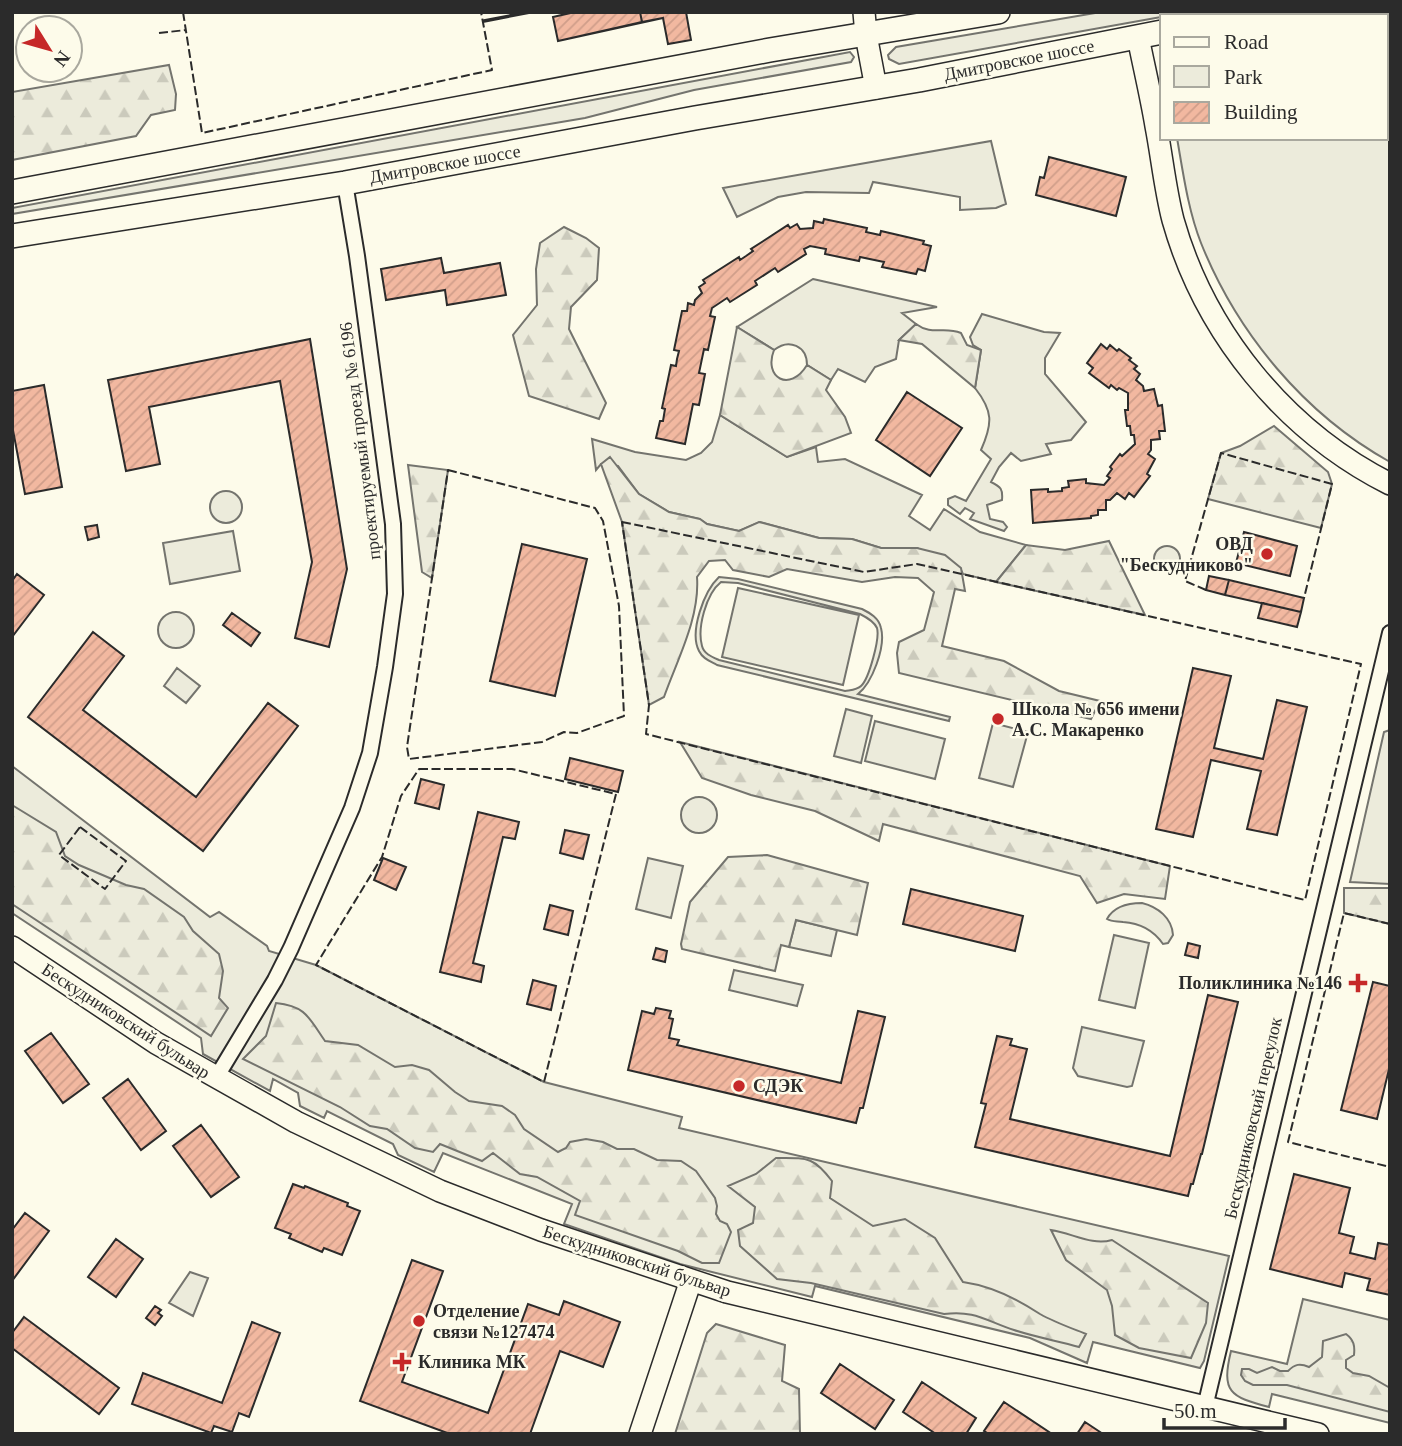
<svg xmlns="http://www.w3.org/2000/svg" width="1402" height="1446" viewBox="0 0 1402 1446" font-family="Georgia,serif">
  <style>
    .green { fill: #ecebdb; stroke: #74746e; stroke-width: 2; fill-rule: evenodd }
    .forest { fill: url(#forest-firs); stroke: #74746e; stroke-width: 2 }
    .building { fill: url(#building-hatch); stroke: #2b2b2b; stroke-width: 2 }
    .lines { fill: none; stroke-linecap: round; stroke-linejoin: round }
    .street-casing { stroke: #2b2b2b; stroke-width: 18 }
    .secondary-casing { stroke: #2b2b2b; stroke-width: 24 }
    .primary-casing { stroke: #2b2b2b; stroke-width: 26 }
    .street { stroke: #fdfbea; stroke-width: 14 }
    .secondary { stroke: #fdfbea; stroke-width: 21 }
    .primary { stroke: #fdfbea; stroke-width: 23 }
    .fence { stroke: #2b2b2b; stroke-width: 2; stroke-dasharray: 9 3.5; stroke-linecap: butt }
    .wall { stroke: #2b2b2b; stroke-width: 3.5 }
    .poi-dot { fill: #c62828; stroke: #fdfbea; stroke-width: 2.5 }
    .labels { text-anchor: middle; stroke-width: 5; stroke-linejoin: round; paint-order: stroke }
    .street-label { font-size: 18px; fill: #2b2b2b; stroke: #fdfbea }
    .poi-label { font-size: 18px; font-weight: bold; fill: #2b2b2b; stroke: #fdfbea; text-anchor: start }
  </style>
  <defs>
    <pattern id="forest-firs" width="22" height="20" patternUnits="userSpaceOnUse" patternTransform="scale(1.75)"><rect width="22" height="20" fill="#ecebdb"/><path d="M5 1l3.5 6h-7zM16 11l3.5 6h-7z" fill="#cbcabc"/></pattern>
    <pattern id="building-hatch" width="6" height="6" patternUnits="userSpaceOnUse" patternTransform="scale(1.75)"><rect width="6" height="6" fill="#f2b8a0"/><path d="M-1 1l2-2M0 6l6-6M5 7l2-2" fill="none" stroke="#d09e8a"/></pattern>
  </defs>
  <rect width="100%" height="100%" fill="#fdfbea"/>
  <path class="green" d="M1101,12H1189L899,64L889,59L888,55L896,47Z
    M1390,14V462C1304,414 1237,333 1201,243C1188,210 1183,172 1177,138H1386V16H1378Z
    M850,52L854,57L851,62L694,90L585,118L12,214V208Z
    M991,141L1006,204L996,208L960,210V197L873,182L869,193L806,192L778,197L737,217L723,188Z
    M813,279L937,307L902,313L916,324L899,340L896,359L875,367L865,382L838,369L831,380L807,365C807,346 789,338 774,350L737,327Z
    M982,314L1044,332L1060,333L1045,358V374L1086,422L1071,440L1046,444L1051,454L1021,461L1011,453L999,467L991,482C1001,487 1003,489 1002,500L987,505L990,519L1003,522L1007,527L1004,531L970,519L974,513L965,508L960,514L948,505V499L955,496L966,501L991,459L981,450C993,423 993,411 975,388L981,350L973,345L970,337Z
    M720,415L787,457L816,447L818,462L845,459L922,495L909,516L930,530L944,509L980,532L1026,545L996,582L963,574L960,568L917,548H881L852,539L819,538L760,522L739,531L707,524L699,519L669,512L639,494L618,466L601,464L596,470L592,439L635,452L686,460L701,453L712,442Z
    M210 507a16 16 0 1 1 32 0a16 16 0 1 1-32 0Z
    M233,531L240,571L170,584L163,543Z
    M1154 559a13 13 0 1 1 26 0a13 13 0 1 1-26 0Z
    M719,577L738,579L862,609C870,613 879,618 881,628C886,647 872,683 858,694L950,717L949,721L717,665C710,661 703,659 699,651C689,632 704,591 719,577ZM721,582L738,583L860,614C866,617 874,621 877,628C880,638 869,679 861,686C857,690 850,690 845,691L719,660C712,657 704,654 702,646C697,628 706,594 721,582Z
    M738,588L859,615L843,685L722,657Z
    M158 630a18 18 0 1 1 36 0a18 18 0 1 1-36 0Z
    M177,668L200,686L186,703L164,686Z
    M846,709L872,716L861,763L834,756Z
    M875,721L945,739L935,779L865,761Z
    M993,723L1028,732L1013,787L979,778Z
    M1390,730V884L1350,882L1384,732Z
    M12,766L210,917L219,912L267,946L269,951L316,965L544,1082L682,1117L679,1128L1229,1256L1204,1361L1200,1368L1093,1342L1087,1363L1030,1338L815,1286L812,1297L680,1264L564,1224L572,1204L443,1153L434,1172L398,1155L393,1144L327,1111L324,1118L300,1106L298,1093L273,1079L270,1091L203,1054L201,1038L12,913Z
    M681 815a18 18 0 1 1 36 0a18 18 0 1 1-36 0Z
    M648,858L683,866L671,918L636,909Z
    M1142,903C1158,907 1172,918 1173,935L1168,943L1163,944C1154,931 1140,923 1123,922C1116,921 1112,922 1107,919C1114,906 1128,903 1142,903Z
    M796,920L837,930L831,956L789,947Z
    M1114,935L1149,943L1135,1008L1099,1000Z
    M734,970L803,985L797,1006L729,990Z
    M1082,1027L1144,1041L1132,1086L1127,1087L1078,1076L1073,1068Z
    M190,1272L208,1278L193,1316L169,1303Z
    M1303,1299L1390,1320V1423L1272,1394L1269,1407C1230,1397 1221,1392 1231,1351L1287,1364Z"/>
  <path class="forest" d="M169,65L176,94L175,110L151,115L136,136L12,160V92Z
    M564,227L586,238L599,248L597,280L571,307L569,329L606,403L599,419L529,396L513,335L537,305L536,269L540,243Z
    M916,324C932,336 944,326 961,333L967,345L981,350L975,388L922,344L899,340Z
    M737,327L774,350C763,378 790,393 807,365L831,380L826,390L845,417L851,433L787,457L720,415Z
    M1274,426L1328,472L1332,484L1321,528L1208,499L1221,453L1240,446Z
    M610,457L639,494L669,512L700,519L707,524L739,531L759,522L819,538L852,539L881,548H917L945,555L961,568L965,591L955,589L942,646L1004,661L1059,691L1100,701L1091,719L899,673L897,653L899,642L924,630L934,592L918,578L895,577L862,582L787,569L769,577L733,570L725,560L709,561L697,577C700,618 677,660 664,697L649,705L622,522L601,464Z
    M408,465L448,470L432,578L422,572Z
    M1109,541L1145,615L996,582L1026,545L1065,550Z
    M680,742L1170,866L1165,899L1124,894L1097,903L1080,876L883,824L879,841L815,811L751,795L702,778Z
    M12,805L56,832L65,856L79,865L126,885L144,889L184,917L193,931L219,954L223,971L219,998L228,1008L211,1036L12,904Z
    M767,855L868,883L857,935L796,920L789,947L781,945L775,971L682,949L681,944L690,902L728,857Z
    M1344,888H1390V924L1344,913Z
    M276,1003C306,1006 309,1018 325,1041L358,1045L395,1067L412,1065L429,1070L455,1092L469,1101L502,1106L515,1115L524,1129L558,1152L566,1148L570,1142L586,1139L603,1142L617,1149H634L657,1160L681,1161L696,1171L715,1198L717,1206L716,1214L720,1221L727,1224L731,1232L719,1263H702L678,1251L575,1215L580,1201L537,1177L520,1174L493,1153L482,1161L440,1144L433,1152L415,1148L387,1129L370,1126L340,1107L243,1059L266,1036Z
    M776,1158C807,1158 813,1156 832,1181L830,1198L873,1226L905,1219L935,1238L963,1282C991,1286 1016,1298 1040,1314C1054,1322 1071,1328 1086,1334L1079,1347C1058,1341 1035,1337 1014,1330C986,1321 975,1310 944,1314L811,1283L777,1279L740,1246L738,1230L753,1223L755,1207L728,1186L756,1174Z
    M1051,1230C1072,1233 1092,1246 1112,1240L1208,1303L1206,1323L1191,1358L1139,1348L1115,1335L1112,1306L1107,1290L1066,1260Z
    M716,1324L785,1345L782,1381L799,1389L800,1434H675L707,1333Z
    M1346,1334C1354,1340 1355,1346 1354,1355L1346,1360V1368L1353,1373L1369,1376L1390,1388V1412L1287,1385H1253L1245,1381L1241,1375L1242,1369H1249L1257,1373L1272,1367L1280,1371H1288C1295,1364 1300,1363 1309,1367L1322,1357L1323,1341Z"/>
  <path class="building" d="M574,12H640L642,22L558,41L553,17Z
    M575,12H686L691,40L668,44L663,18L558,41L553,17Z
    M640,12H686L691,40L668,44L663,18L642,22Z
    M1049,157L1126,177L1116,216L1036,195L1040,177L1044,178Z
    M824,219L867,228L866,232L880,235L881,231L924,241L923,244L931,246L925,271L918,269L916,274L882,267L884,262L860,257L859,261L825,254L826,249L810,246L804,249L806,254L778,272L775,268L755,281L757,285L730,302L727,298L712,308L710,316L715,317L708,350L704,349L699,373L705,374L699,405L693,404L685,444L656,438L660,421H663L665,409L662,408L671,365L676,366L677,359L679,351L674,350L682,311H687L688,303L694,305L695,300L702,293L699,287L705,283L703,280L739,257L740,260L746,256L753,251L751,249L788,225L790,228L797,224L800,229L813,228L814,221L823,223Z
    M441,258L444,273L500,263L506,295L447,305L445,290L386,300L381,269Z
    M310,339L347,569L329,647L295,638L312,562L280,381L149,407L160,464L126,471L108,380Z
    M1101,344L1107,349L1110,345L1117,351L1119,349L1131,358L1129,360L1137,366L1134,369L1140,374L1136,380L1143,386L1144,391L1154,389L1158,406L1162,405L1165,431H1159L1160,439L1151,440V450L1148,454L1155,459L1147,474L1150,476L1134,497L1129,493L1125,499L1117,493L1110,500H1106V510H1098V515L1091,516V518L1033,523L1031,490L1048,489V492L1062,491V488L1069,487L1068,481L1086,479V483L1104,485L1110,478L1107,476L1112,469L1110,467L1120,454L1122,456L1135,444L1134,435H1131L1130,426H1127L1125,410H1128V393L1119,388L1117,390L1111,385L1109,388L1089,373L1093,368L1087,363Z
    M44,385L62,487L25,494L12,425V391Z
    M907,392L962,428L930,476L876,440Z
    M97,525L99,537L88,540L85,527Z
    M1244,532L1297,546L1290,576L1236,563Z
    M522,544L587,559L555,696L490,681Z
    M17,574L44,595L12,637V581Z
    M1209,576L1229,580L1225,595L1206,590Z
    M1229,580L1304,598L1301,612L1225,595Z
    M1262,603L1301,612L1297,627L1258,618Z
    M232,613L260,633L251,646L223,625Z
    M93,632L124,656L83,710L196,797L268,703L298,726L203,851L28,717Z
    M1193,668L1231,676L1214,748L1263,759L1277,700L1307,707L1277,835L1247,829L1261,771L1211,760L1193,837L1156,829Z
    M570,758L623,771L618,792L565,779Z
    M421,779L444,785L439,809L415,803Z
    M478,812L519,822L515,839L503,837L473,963L484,966L481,982L440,972Z
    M565,830L589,835L583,859L560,853Z
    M383,858L406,867L396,890L374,880Z
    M911,889L1023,916L1015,951L903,924Z
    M550,905L573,911L568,935L544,929Z
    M1188,943L1200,946L1198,958L1185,955Z
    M656,948L667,951L665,962L653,959Z
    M533,980L556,986L551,1010L527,1004Z
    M1373,982L1390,986V1065L1377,1119L1341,1110Z
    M1208,995L1238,1002L1202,1154H1201L1193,1184H1191L1188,1196L975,1147L986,1104L981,1103L997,1036L1012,1039L1010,1045L1027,1049L1010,1119L1170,1156Z
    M656,1008L671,1011L669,1018L673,1019L669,1038L679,1040L677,1045L841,1083L858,1011L885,1017L863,1108H860L856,1123L628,1070L642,1011L654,1014Z
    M51,1033L89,1084L63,1103L25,1051Z
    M128,1079L166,1131L141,1150L103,1098Z
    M201,1125L239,1177L211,1197L173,1146Z
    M1294,1174L1350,1188L1339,1233L1354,1237L1350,1253L1375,1259L1378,1243L1390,1245V1295L1367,1290L1370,1279L1345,1273L1342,1287L1270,1269Z
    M293,1184L304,1188L305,1186L348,1203L347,1206L360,1211L342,1255L324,1248L322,1252L289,1238L291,1234L275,1228Z
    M25,1213L49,1231L12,1281V1230Z
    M116,1239L143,1259L116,1297L88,1277Z
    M412,1260L443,1271L402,1382L488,1413L528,1304L559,1315L564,1301L620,1322L603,1367L560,1351L530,1434H450L360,1401Z
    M155,1306L161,1310L158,1313L162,1316L155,1325L146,1318Z
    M24,1317L119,1388L99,1414L12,1348V1333Z
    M252,1322L280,1333L249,1417L239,1413L232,1432L214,1426L211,1433L132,1404L143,1373L222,1403Z
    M840,1364L894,1400L875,1429L821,1393Z
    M922,1382L976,1418L966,1434H936L903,1412Z
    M1004,1402L1052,1434H989L984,1431Z
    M1085,1422L1103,1434H1077Z"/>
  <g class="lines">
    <defs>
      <path id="street" d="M216,1078L275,980L291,948L352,808L370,753L385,667L395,594L393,524L357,256L345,183
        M1205,1407L1390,633"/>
      <path id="secondary" d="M864,12L866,35L876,88
        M1138,37C1144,67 1151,96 1156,126C1162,157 1165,189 1173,220C1205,333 1285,431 1390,484
        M12,947L156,1043L296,1122L440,1191L541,1230L727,1292L1318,1434
        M640,1434L691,1280"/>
      <path id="primary" d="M1250,16L1268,12
        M12,192L770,50L998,12
        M12,236L345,183L695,118L919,80L1162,32"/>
    </defs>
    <use href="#street" class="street-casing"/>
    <use href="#secondary" class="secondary-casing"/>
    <use href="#primary" class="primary-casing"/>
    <use href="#street" class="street"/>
    <use href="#secondary" class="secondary"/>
    <use href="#primary" class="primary"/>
    <path class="fence" d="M183,12L202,133L492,70L481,12
      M159,33L186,30
      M448,470L595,508L603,521L619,606L624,716L577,733L564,732L542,742L409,759L407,747Z
      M622,522L864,572L917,564L1361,664L1305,900L646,734L649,705Z
      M1206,590L1185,581L1221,453L1332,484L1304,598
      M419,769H512L616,794L544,1082L316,965L382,857L401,796Z
      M80,827L126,861L105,889L59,855Z
      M1390,924L1344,913L1288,1142L1390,1167"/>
    <path class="wall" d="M484,21L530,12"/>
  </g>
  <g class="poi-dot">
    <circle cx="1267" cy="554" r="7"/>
    <circle cx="998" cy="719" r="7"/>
    <path d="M1354.5 972.5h7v7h7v7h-7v7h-7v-7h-7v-7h7z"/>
    <circle cx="739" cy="1086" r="7"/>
    <circle cx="419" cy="1321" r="7"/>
    <path d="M398.5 1351.5h7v7h7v7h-7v7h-7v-7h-7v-7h7z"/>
  </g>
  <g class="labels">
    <g class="street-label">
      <text transform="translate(1019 60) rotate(-11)" y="6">Дмитровское шоссе</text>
      <text transform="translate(445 164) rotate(-10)" y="6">Дмитровское шоссе</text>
      <text transform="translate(360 441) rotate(-97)" y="6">проектируемый проезд № 6196</text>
      <text transform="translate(126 1021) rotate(33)" y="6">Бескудниковский бульвар</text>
      <text transform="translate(1253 1118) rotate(-77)" y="6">Бескудниковский переулок</text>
      <text transform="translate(637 1261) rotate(18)" y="6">Бескудниковский бульвар</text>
    </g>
    <g class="poi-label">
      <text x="1253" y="550" text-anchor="end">ОВД<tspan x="1253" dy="21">"Бескудниково"</tspan></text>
      <text x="1012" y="715">Школа № 656 имени<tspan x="1012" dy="21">А.С. Макаренко</tspan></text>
      <text x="1342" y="989" text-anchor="end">Поликлиника №146</text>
      <text x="753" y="1092">СДЭК</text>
      <text x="433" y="1317">Отделение<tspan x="433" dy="21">связи №127474</tspan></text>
      <text x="418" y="1368">Клиника МК</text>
    </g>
  </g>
  <rect width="1402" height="1446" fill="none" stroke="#2b2b2b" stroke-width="28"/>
  <rect x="1160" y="14" width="228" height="126" fill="#fdfbea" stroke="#a9a89e" stroke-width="2"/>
  <rect x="1174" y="37" width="35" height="10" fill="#fdfbea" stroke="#a9a89e" stroke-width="2"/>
  <text x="1224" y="49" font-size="21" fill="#2b2b2b">Road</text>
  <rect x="1174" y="66" width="35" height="21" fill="#ecebdb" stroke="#a9a89e" stroke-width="2"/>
  <text x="1224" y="84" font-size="21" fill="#2b2b2b">Park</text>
  <rect x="1174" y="102" width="35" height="21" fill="url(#building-hatch)" stroke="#a9a89e" stroke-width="2"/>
  <text x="1224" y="119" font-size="21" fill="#2b2b2b">Building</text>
  <g transform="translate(49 49) rotate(127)"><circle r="33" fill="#fdfbea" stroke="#a9a89e" stroke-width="2"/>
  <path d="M0-5L12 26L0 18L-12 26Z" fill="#c62828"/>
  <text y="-10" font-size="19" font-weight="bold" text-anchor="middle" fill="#2b2b2b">N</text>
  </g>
  <path d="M1164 1418v10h121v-10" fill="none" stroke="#2b2b2b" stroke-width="3.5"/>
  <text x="1174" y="1418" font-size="21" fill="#2b2b2b" stroke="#fdfbea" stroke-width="5" paint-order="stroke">50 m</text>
</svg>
